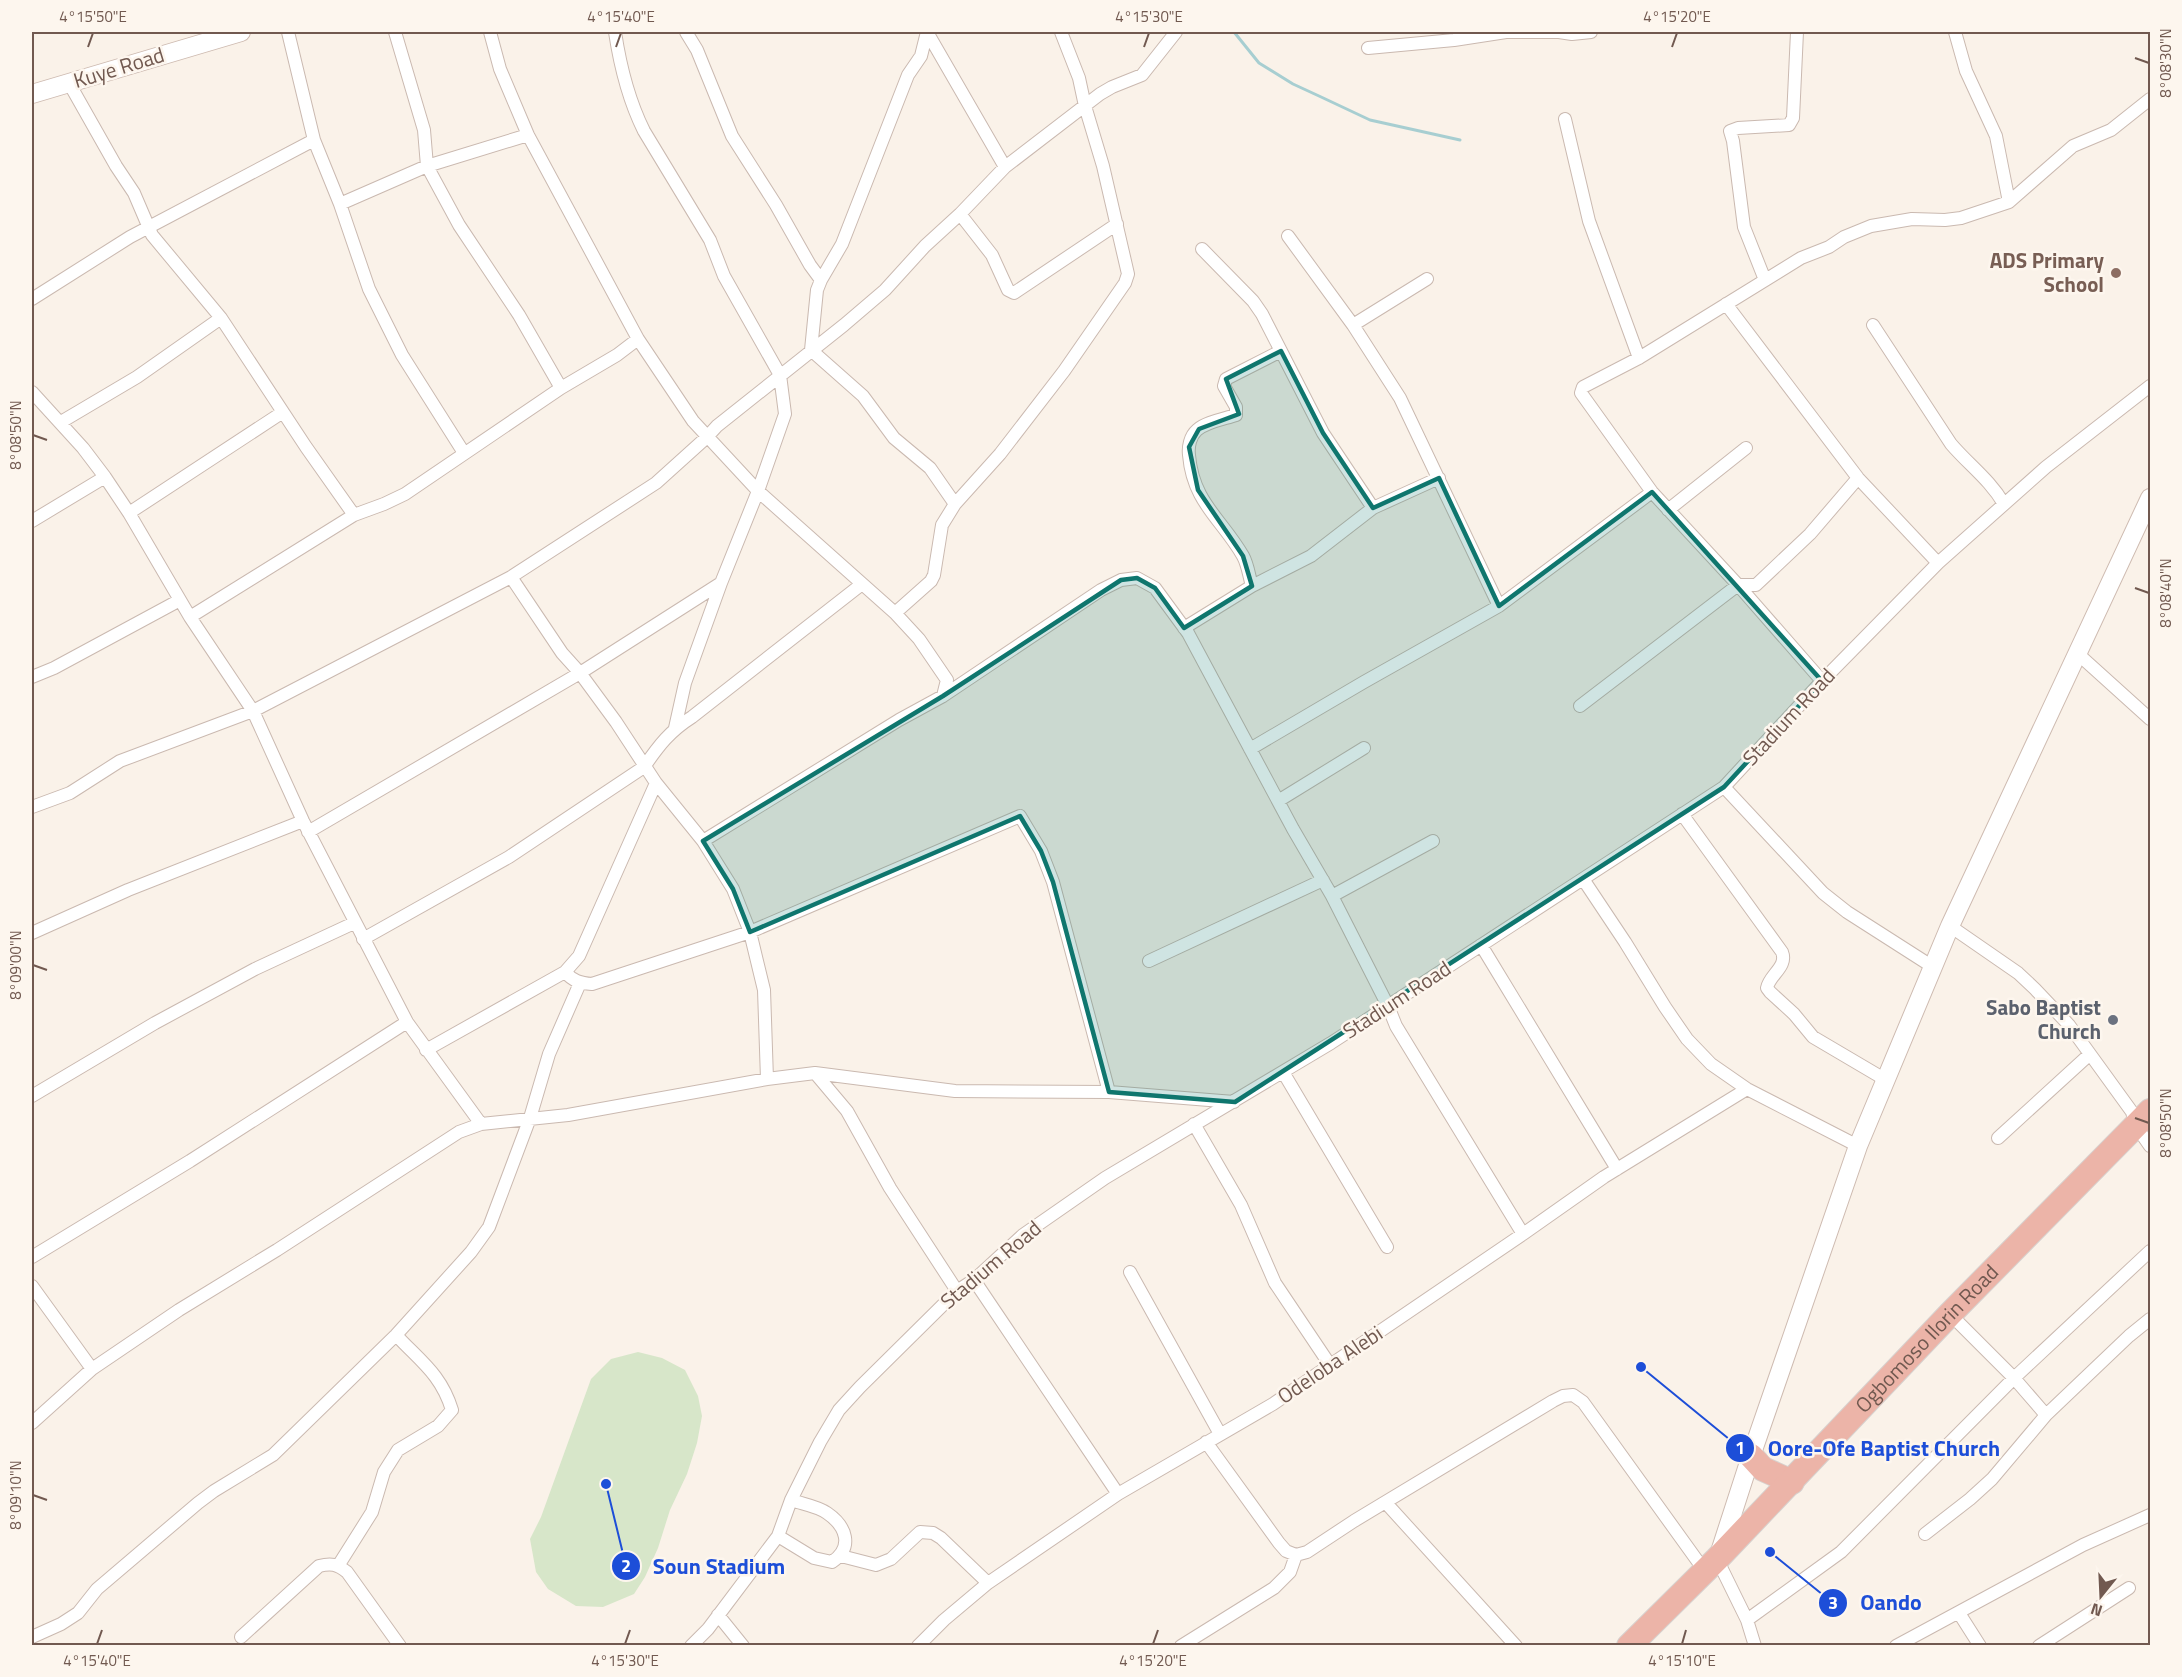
<svg xmlns="http://www.w3.org/2000/svg" width="2182" height="1677" viewBox="0 0 2182 1677" font-family="'Titillium Web',sans-serif">
  <style>
    .green { fill: #d7e6c9 }
    .lines { fill: none; stroke-linecap: round; stroke-linejoin: round }
    .stream { stroke: #a7ced1; stroke-width: 3 }
    .street-casing { stroke: #cab9b0; stroke-width: 14 }
    .secondary-casing { stroke: #cebbb1; stroke-width: 20 }
    .highway-casing { stroke: #d7d1ce; stroke-width: 26 }
    .street { stroke: #fff; stroke-width: 12 }
    .secondary { stroke: #fff; stroke-width: 18 }
    .highway { stroke: #ecb4a8; stroke-width: 24 }
    .marked { fill: #0f766e; fill-opacity: 0.2; stroke: #0f766e; stroke-width: 4.5; stroke-linejoin: round }
    .ticks { fill: none; stroke: #715950; stroke-width: 2 }
    .education-dot { fill: #8d6e63; stroke: #fdf6ee; stroke-width: 2 }
    .worship-dot { fill: #6b7280; stroke: #fdf6ee; stroke-width: 2 }
    .labels { text-anchor: middle; stroke-width: 5; stroke-linejoin: round; paint-order: stroke }
    .street-label { font-size: 21px; fill: #715950; stroke: #fdf6ee }
    .education-label { font-size: 21px; font-weight: bold; fill: #785e54; stroke: #fdf6ee; text-anchor: end }
    .worship-label { font-size: 21px; font-weight: bold; fill: #5b616d; stroke: #fdf6ee; text-anchor: end }
    .leader { fill: none; stroke: #1d4ed8; stroke-width: 2 }
    .callout-dot { fill: #1d4ed8; stroke: #fdf6ee; stroke-width: 2 }
    .mark-label { font-size: 18px; text-anchor: middle; font-weight: bold; fill: #fff }
    .callout-label { font-size: 22px; text-anchor: middle; font-weight: bold; fill: #1d4ed8; stroke: #fdf6ee; stroke-width: 5; stroke-linejoin: round; paint-order: stroke }
    .neatline { fill: none; stroke: #715950; stroke-width: 2 }
    .ticks-label { font-size: 15px; text-anchor: middle; fill: #715950 }
  </style>
  <rect width="100%" height="100%" fill="#faf2e9"/>
  <path class="green" d="M638,1352L662,1358L685,1370L698,1396L702,1416L697,1443L687,1474L670,1510L658,1548L645,1577L634,1594L603,1607L576,1606L548,1589L536,1572L530,1539L541,1517L591,1379L611,1359Z"/>
  <g class="lines">
    <path class="stream" d="M1234,32L1259,63L1293,84L1319,96L1370,120L1460,140"/>
    <defs>
      <path id="street" d="M288,32L314,140L340,204L369,289L402,355L464,453
        M395,32L424,130L427,166L459,225L519,315L561,388
        M490,32L500,69L528,135L638,339L693,421L758,491L895,613L919,639L947,680L943,696
        M615,32C620,65 629,101 644,131L710,240L724,276L780,375L785,414L758,491L721,583L685,683L675,728
        M686,32L697,50L732,136L776,205L810,265L821,280
        M927,32L921,56L908,75L842,244L821,280L817,290L811,350L863,396L894,438L930,468L955,504
        M927,32L1005,167
        M1955,32L1966,71L1996,136L2009,202
        M1368,48L1454,40L1506,32H1559L1572,34L1591,32
        M69,83L116,166L134,193L152,235L221,318L306,447L354,515
        M1565,119L1589,221L1639,358
        M340,204L427,166L528,135
        M960,214L992,255L1008,290L1014,293L1117,224
        M1288,236L1353,325L1400,398L1499,606
        M1202,249L1253,301L1262,314L1323,433L1373,508
        M1765,280L1744,227L1733,141L1730,131L1738,128L1789,125L1793,118L1797,32
        M32,299L130,237L314,140
        M1726,304L1858,478L1938,563
        M1353,325L1427,279
        M1873,325L1951,444C1969,465 1990,480 2004,504
        M32,392L83,448L105,477L129,513L190,617L253,711L303,821L407,1022L481,1124
        M61,422L137,377L221,318
        M1668,510L1746,448
        M129,513L283,412
        M32,521L105,477
        M511,577L562,653L580,673L616,722L656,783L703,841L733,889L750,932L764,990L767,1079
        M1252,586C1249,576 1248,565 1243,556C1222,519 1193,503 1189,455C1188,447 1190,436 1197,430C1206,422 1224,419 1236,415V407L1224,386L1226,379L1281,351
        M895,613L931,581L934,575L942,525L955,504L1000,454L1064,371L1125,283L1128,274L1103,166L1085,106L1079,78L1061,32
        M190,617L354,515L384,504L405,494L561,388L617,355L638,339
        M1184,628L1252,586L1311,556L1373,508L1439,478
        M2078,654L2150,719
        M32,677L54,668L180,600
        M1822,681L1738,585L1652,492L1581,393L1583,387L1639,358L1801,258L1829,247L1844,237L1871,226L1912,219L1945,220L1961,218L2009,202L2073,146L2111,130L2150,99
        M1580,706L1738,585H1756L1810,534L1858,478
        M1250,749L1364,682L1499,606L1652,492
        M1724,787L1823,893L1847,912L1933,967
        M1278,801L1364,748
        M32,807L70,793L120,761L253,711L511,577L656,483L707,437L717,426L844,325L885,290L925,246L960,214L1005,167L1100,94L1112,87L1142,75L1176,32
        M1682,814L1782,952C1788,967 1769,975 1767,988L1770,992L1794,1014L1813,1037L1886,1080
        M308,832L580,673L721,583
        M703,841L899,720L943,696L1101,590L1121,580L1137,578L1155,588L1188,633L1293,829L1332,896L1388,1006L1396,1026L1523,1234
        M1583,879L1625,942L1665,1007L1687,1039L1711,1064L1747,1089L1858,1146
        M1332,896L1433,841
        M1950,926L2018,973L2035,989L2069,1025L2132,1112L2136,1126L2150,1146
        M32,933L128,890L303,821
        M363,939L509,857L644,767C659,745 670,731 692,717L862,584
        M1481,945L1617,1169
        M1149,961L1323,880
        M565,972C573,981 580,983 592,984L750,932L1020,816L1041,851L1053,882L1109,1092
        M426,1050L565,972L579,956L656,783
        M1283,1072L1387,1247
        M815,1073L847,1111L890,1188L957,1291
        M32,1096L155,1023L255,969L354,923
        M1194,1124L1241,1205L1275,1283L1330,1365
        M1998,1138L2090,1054
        M32,1257L190,1161L407,1022
        M1130,1272L1220,1434
        M974,1280L1118,1494
        M32,1286L92,1369
        M1950,1314L2014,1378L2046,1415
        M32,1423L92,1369L179,1310L277,1250L459,1132L481,1124L568,1115L767,1079L815,1073L955,1091L1109,1092L1234,1102
        M1206,1442L1279,1543L1286,1551L1296,1555L1307,1552L1354,1521L1553,1401L1563,1396L1573,1395L1583,1402L1704,1570
        M1386,1503L1516,1646
        M1925,1534L1970,1499L1992,1479L2046,1415L2129,1336L2150,1319
        M778,1536L814,1558L832,1562C854,1547 846,1526 827,1513C817,1506 802,1504 791,1500
        M841,1556L876,1565L891,1559L920,1532L933,1533L941,1538L988,1583
        M1717,1559L1747,1620L1755,1646
        M338,1566L372,1512L384,1472L398,1450L438,1426L452,1410C441,1374 420,1361 396,1335
        M1959,1613L1980,1646
        M718,1615L743,1646
        M1747,1620L1841,1552L2014,1378L2150,1251
        M32,1637L61,1624L78,1613L97,1589L198,1503L214,1491L273,1455L396,1335L471,1252L489,1227L530,1118L549,1054L580,983
        M241,1637L319,1566C331,1563 337,1564 347,1572L400,1646
        M691,1646L708,1629L778,1536L791,1500L820,1442L839,1410L860,1387L957,1291L974,1280L1023,1235L1105,1178L1331,1043L1724,787L1822,681L1938,563L2046,467L2150,386
        M918,1646L944,1620L988,1583L1118,1494L1273,1404L1523,1234L1604,1177L1747,1089
        M1181,1646L1274,1588L1290,1572L1296,1555
        M1896,1646L2083,1545L2150,1515
        M2039,1646L2129,1588"/>
      <path id="secondary" d="M32,94L241,32
        M1719,1555L1751,1456L1858,1146L1950,926L2150,498"/>
      <g id="highway">
        <path d="M1751,1456L1763,1469L1792,1482"/>
        <path id="s1" d="M1629,1646L1717,1559L1950,1314L2150,1111"/>
      </g>
    </defs>
    <use href="#street" class="street-casing"/>
    <use href="#secondary" class="secondary-casing"/>
    <use href="#highway" class="highway-casing"/>
    <use href="#street" class="street"/>
    <use href="#secondary" class="secondary"/>
    <use href="#highway" class="highway"/>
  </g>
  <path class="marked" d="M1281,351L1323,433L1373,508L1439,478L1499,606L1652,492L1822,681L1724,787L1235,1102L1109,1092L1053,882L1041,851L1020,816L750,932L733,889L703,841L943,696L1121,580L1137,578L1155,588L1184,628L1252,586L1243,556L1198,490L1189,447L1199,429L1239,414L1226,379Z"/>
  <path class="ticks" d="M88,47L93,33M616,47L621,33M1144,47L1149,33M1672,47L1677,33M2135,58L2149,63M33,435L47,440M2135,588L2149,593M33,965L47,970M2135,1118L2149,1123M33,1495L47,1500M97,1644L102,1630M625,1644L630,1630M1153,1644L1158,1630M1682,1644L1686,1630"/>
  <circle class="education-dot" cx="2116" cy="273" r="6"/>
  <circle class="worship-dot" cx="2113" cy="1020" r="6"/>
  <g class="labels">
    <g class="street-label">
      <text transform="translate(119 68) rotate(-17)" y="7">Kuye Road</text>
      <text transform="translate(1789 717) rotate(-47)" y="7">Stadium Road</text>
      <text transform="translate(1397 1000) rotate(-33)" y="7">Stadium Road</text>
      <text transform="translate(991 1265) rotate(-40)" y="7">Stadium Road</text>
      <text dy="7" stroke="none"><textPath href="#s1" startOffset="428">Ogbomoso Ilorin Road</textPath></text>
      <text transform="translate(1330 1365) rotate(-34)" y="7">Odeloba Alebi</text>
    </g>
    <g class="education-label">
      <text x="2104" y="268">ADS Primary<tspan x="2104" dy="24">School</tspan></text>
    </g>
    <g class="worship-label">
      <text x="2101" y="1015">Sabo Baptist<tspan x="2101" dy="24">Church</tspan></text>
    </g>
  </g>
  <path class="leader" d="M1641 1367L1740 1448M606 1484L626 1566M1770 1552L1833 1603"/>
  <g class="callout-dot">
    <circle cx="1641" cy="1367" r="6"/>
    <circle cx="606" cy="1484" r="6"/>
    <circle cx="1770" cy="1552" r="6"/>
    <circle cx="1740" cy="1448" r="15"/>
    <circle cx="626" cy="1566" r="15"/>
    <circle cx="1833" cy="1603" r="15"/>
  </g>
  <g class="mark-label">
    <text x="1740" y="1454">1</text>
    <text x="626" y="1572">2</text>
    <text x="1833" y="1609">3</text>
  </g>
  <g class="callout-label">
    <text x="1884" y="1456">Oore-Ofe Baptist Church</text>
    <text x="719" y="1574">Soun Stadium</text>
    <text x="1891" y="1610">Oando</text>
  </g>
  <rect width="2182" height="1677" fill="none" stroke="#fdf6ee" stroke-width="66"/>
  <g transform="translate(2101 1596) rotate(198)" stroke="#fdf6ee" stroke-width="4.5" paint-order="stroke">
  <path d="M0-4.5L10 22L0 15L-10 22Z" fill="#715950"/>
  <text y="-9" font-size="16" font-weight="bold" text-anchor="middle" fill="#715950">N</text>
  </g>
  <rect x="33" y="33" width="2116" height="1611" class="neatline"/>
  <g class="ticks-label">
    <text x="93" y="22">4°15'50"E</text>
    <text x="621" y="22">4°15'40"E</text>
    <text x="1149" y="22">4°15'30"E</text>
    <text x="1677" y="22">4°15'20"E</text>
    <text transform="translate(2166 63) rotate(-90)" y="5">8°08'30"N</text>
    <text transform="translate(16 435) rotate(-90)" y="5">8°08'50"N</text>
    <text transform="translate(2166 593) rotate(-90)" y="5">8°08'40"N</text>
    <text transform="translate(16 965) rotate(-90)" y="5">8°09'00"N</text>
    <text transform="translate(2166 1123) rotate(-90)" y="5">8°08'50"N</text>
    <text transform="translate(16 1495) rotate(-90)" y="5">8°09'10"N</text>
    <text x="97" y="1666">4°15'40"E</text>
    <text x="625" y="1666">4°15'30"E</text>
    <text x="1153" y="1666">4°15'20"E</text>
    <text x="1682" y="1666">4°15'10"E</text>
  </g>
</svg>
